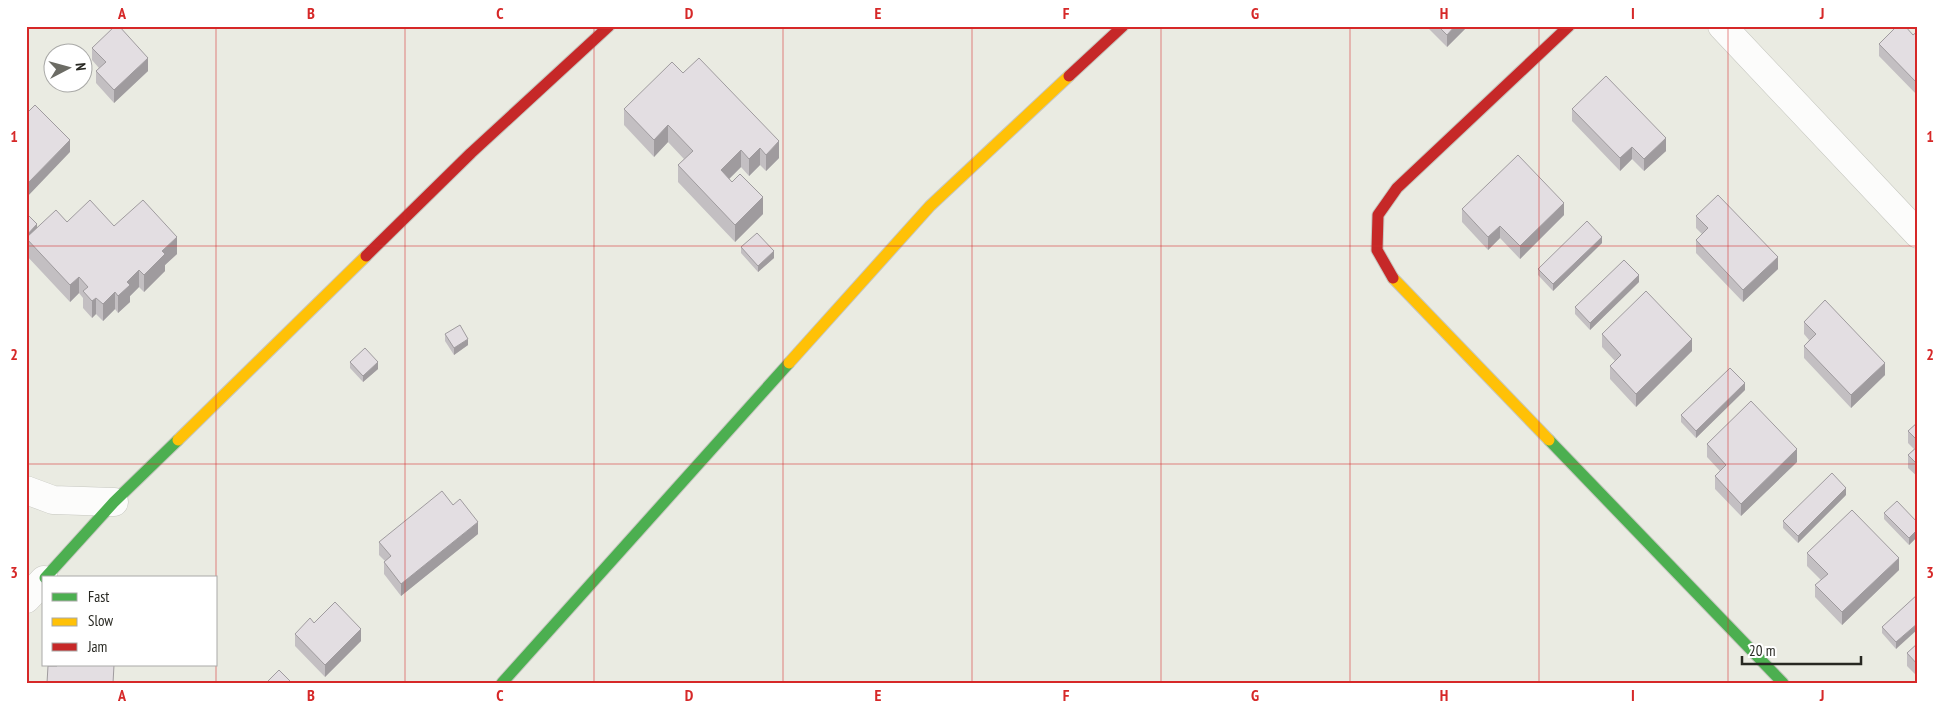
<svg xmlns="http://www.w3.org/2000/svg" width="1944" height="709" viewBox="0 0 1944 709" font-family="'PT Sans Narrow',sans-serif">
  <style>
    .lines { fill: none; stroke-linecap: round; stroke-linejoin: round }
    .street-casing { stroke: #c6c7c0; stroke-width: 29 }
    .fast-casing { stroke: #c6c7c0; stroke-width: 13 }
    .slow-casing { stroke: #c6c7c0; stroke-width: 13 }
    .jam-casing { stroke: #c6c7c0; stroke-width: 13 }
    .street { stroke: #fcfcfb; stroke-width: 28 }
    .fast { stroke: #4caf50; stroke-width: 11 }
    .slow { stroke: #ffc107; stroke-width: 11 }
    .jam { stroke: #c62828; stroke-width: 11 }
    .wall { fill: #c3bfc2 }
    .shaded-wall { fill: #9f9b9e }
    .building { fill: #e3dee2; stroke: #9f9b9e }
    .grid { fill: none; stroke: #d62828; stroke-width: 1; stroke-opacity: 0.55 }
    .neatline { fill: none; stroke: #d62828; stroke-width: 2 }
    .grid-label { font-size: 16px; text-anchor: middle; font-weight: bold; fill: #d62828 }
  </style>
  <rect width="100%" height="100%" fill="#eaebe2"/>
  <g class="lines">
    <defs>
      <path id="street" d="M1722,26L1918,234
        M26,490L53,500L114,502
        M26,599L44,580"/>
      <path id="fast" d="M1549,440L1783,683
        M45,578L114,502L178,440
        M502,683L789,363"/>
      <path id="slow" d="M1393,278L1549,440
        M789,363L930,206L1069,76
        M178,440L366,256"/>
      <path id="jam" d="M1069,76L1123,26
        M366,256L471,153L609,26
        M1393,278L1377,250L1378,215L1397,188L1569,26"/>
    </defs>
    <use href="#street" class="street-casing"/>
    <use href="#fast" class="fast-casing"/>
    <use href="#slow" class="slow-casing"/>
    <use href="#jam" class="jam-casing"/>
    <use href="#street" class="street"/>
    <use href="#fast" class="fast"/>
    <use href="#slow" class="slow"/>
    <use href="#jam" class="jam"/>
  </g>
  <path class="wall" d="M1426,26H1468L1447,47Z
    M1918,31V96L1879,56V44L1913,35Z
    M92,48L148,71L114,103L96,83V71L99,68L92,60Z
    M683,73L779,158L766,171L760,165L749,176L741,167L729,179L763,214L735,242L678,182V165L684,159L668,142L654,157L624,125V109Z
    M1572,109L1666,151L1644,171L1632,159L1620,171L1572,121Z
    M1462,209L1564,215L1520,259L1500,238L1488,250L1462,222Z
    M26,213L37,227L67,222L114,226L177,254L165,265V271L144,292L139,287L130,296V302L118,313L115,309L103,321L96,314L92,318L83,308V298L79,293L70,302L26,255Z
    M1696,216L1778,269L1743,302L1696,253V240L1702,234L1696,228Z
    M1602,243L1553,291L1538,275V269Z
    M741,247L774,258L758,272L741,253Z
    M1639,282L1590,330L1575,314V307Z
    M1804,322L1885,375L1851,408L1804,358V346L1809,340L1804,334Z
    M445,334L468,345L454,355L445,341Z
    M1602,334L1692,351L1636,407L1610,379V366L1615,361L1602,347Z
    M350,362L378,369L363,382L350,368Z
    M1745,390L1696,438L1681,422V415Z
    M1918,422V477L1908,468V455L1914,449L1908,443V431Z
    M1707,444L1797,462L1741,516L1715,489V476L1720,471L1707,457Z
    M1846,495L1798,543L1783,528V521Z
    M1884,513L1918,523V536L1909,545L1884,519Z
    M478,534L401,596L384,574V562L385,561L379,555V542Z
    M1807,553L1899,570L1842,625L1815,597V585L1821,580L1807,566Z
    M1918,594L1896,649L1882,633V627Z
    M314,623L361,641L325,677L295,646V634Z
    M1918,643V677L1907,666V653Z"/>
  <path class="shaded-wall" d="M1455,26H1468L1447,47V35Z
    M148,58V71L114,103V90Z
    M668,125V142L654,157V140Z
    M1666,138V151L1644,171V159Z
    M70,140V152L27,197V184Z
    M779,141V158L766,171V155Z
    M1632,147V159L1620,171V158Z
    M760,148V165L749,176V159Z
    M741,150V167L721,187V170Z
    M763,197V214L735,242V225Z
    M1564,203V215L1520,259V246Z
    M37,224V231L26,238V236Z
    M1500,226V238L1488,250V237Z
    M177,237V254L165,265V271L144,292V275L162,251Z
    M1602,237V243L1553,291V284Z
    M774,251V258L758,272V266Z
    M1778,257V269L1743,302V290Z
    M139,270V287L130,296V302L118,313V296L127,282Z
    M1639,275V282L1590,330V323Z
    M79,277V293L70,302V285Z
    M115,292V309L103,321V304Z
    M96,298V314L92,318V301Z
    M468,339V345L454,355V348Z
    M1692,339V351L1636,407V394Z
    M378,362V369L363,382V376Z
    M1885,363V375L1851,408V395Z
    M1745,383V390L1696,438V431Z
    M1797,449V462L1741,516V504Z
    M1846,488V495L1798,543V536Z
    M478,522V534L401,596V584Z
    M1918,529V536L1909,545V538Z
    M1899,558V570L1842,625V612Z
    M1918,623V629L1896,649V642Z
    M361,629V641L325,677V665Z"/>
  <path class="building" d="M115,26H119L148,58L114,90L96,71L106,62L92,48Z
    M1438,26H1455L1447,35Z
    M1897,26H1905L1913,35L1918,31V84L1879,44Z
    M699,58L779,141L766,155L760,148L749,159L741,150L721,170L732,182L740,174L763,197L735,225L678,165L693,151L668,125L654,140L624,109L672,62L683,73Z
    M1606,76L1666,138L1644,159L1632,147L1620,158L1572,109Z
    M35,105L70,140L27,184L26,114Z
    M1518,155L1564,203L1520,246L1500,226L1488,237L1462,209Z
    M1718,195L1778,257L1743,290L1696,240L1708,228L1696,216Z
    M90,200L114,226L143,200L177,237L162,251L165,254L144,275L139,270L127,282L130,285L118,296L115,292L103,304L96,298L92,301L83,291L88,287L79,277L70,285L26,238L56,210L67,222Z
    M26,213L37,224L26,236Z
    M1587,221L1602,237L1553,284L1538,269Z
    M757,233L774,251L758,266L741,247Z
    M1624,260L1639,275L1590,323L1575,307Z
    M1646,291L1692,339L1636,394L1610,366L1621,355L1602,334Z
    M1825,300L1885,363L1851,395L1804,346L1816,334L1804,322Z
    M460,325L468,339L454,348L445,334Z
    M365,348L378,362L363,376L350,362Z
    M1730,368L1745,383L1696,431L1681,415Z
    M1751,401L1797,449L1741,504L1715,476L1726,465L1707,444Z
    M1918,422V441L1908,431Z
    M1918,446V465L1908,455Z
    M1832,473L1846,488L1798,536L1783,521Z
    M442,491L453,505L460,499L478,522L401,584L384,562L391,556L379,542Z
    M1897,501L1918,523V529L1909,538L1884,513Z
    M1852,510L1899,558L1842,612L1815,585L1828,574L1807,553Z
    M1918,594V623L1896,642L1882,627Z
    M335,602L361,629L325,665L295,634L310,618L314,623Z
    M1918,643V665L1907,653Z
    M58,665H114L113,683H47L48,666H57Z
    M279,670L292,683H266Z"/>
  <path class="grid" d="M216,26V683M405,26V683M594,26V683M783,26V683M972,26V683M1161,26V683M1350,26V683M1539,26V683M1728,26V683M26,246H1918M26,464H1918"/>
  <rect width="1944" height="709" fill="none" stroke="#ffffff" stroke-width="55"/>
  <rect x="42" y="576" width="175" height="90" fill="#ffffff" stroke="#a9a9a7"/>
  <rect x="52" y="593" width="25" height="8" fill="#4caf50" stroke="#a9a9a7"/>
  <text x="88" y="602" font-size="15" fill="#282822">Fast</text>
  <rect x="52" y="618" width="25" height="8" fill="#ffc107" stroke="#a9a9a7"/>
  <text x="88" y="626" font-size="15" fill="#282822">Slow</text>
  <rect x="52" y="643" width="25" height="8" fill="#c62828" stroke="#a9a9a7"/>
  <text x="88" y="652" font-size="15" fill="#282822">Jam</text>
  <g transform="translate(68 68) rotate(84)"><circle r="24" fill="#ffffff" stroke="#a9a9a7"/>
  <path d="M0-4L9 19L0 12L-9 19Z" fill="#6c6c65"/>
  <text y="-8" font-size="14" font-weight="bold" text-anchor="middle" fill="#282822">N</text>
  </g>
  <path d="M1742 656v8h119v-8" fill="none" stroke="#282822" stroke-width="2.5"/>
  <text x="1749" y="656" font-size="15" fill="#282822" stroke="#ffffff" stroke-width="4" paint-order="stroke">20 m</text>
  <rect x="28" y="28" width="1888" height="654" class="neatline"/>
  <g class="grid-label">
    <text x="122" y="19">A</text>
    <text x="311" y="19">B</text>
    <text x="500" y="19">C</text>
    <text x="689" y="19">D</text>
    <text x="878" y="19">E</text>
    <text x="1066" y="19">F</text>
    <text x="1255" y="19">G</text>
    <text x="1444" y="19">H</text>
    <text x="1633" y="19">I</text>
    <text x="1822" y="19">J</text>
    <text x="14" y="142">1</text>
    <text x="1930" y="142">1</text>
    <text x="14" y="360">2</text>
    <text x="1930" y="360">2</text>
    <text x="14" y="578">3</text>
    <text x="1930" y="578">3</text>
    <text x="122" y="701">A</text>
    <text x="311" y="701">B</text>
    <text x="500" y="701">C</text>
    <text x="689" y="701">D</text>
    <text x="878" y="701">E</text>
    <text x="1066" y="701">F</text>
    <text x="1255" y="701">G</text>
    <text x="1444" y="701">H</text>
    <text x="1633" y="701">I</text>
    <text x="1822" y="701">J</text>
  </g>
</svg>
